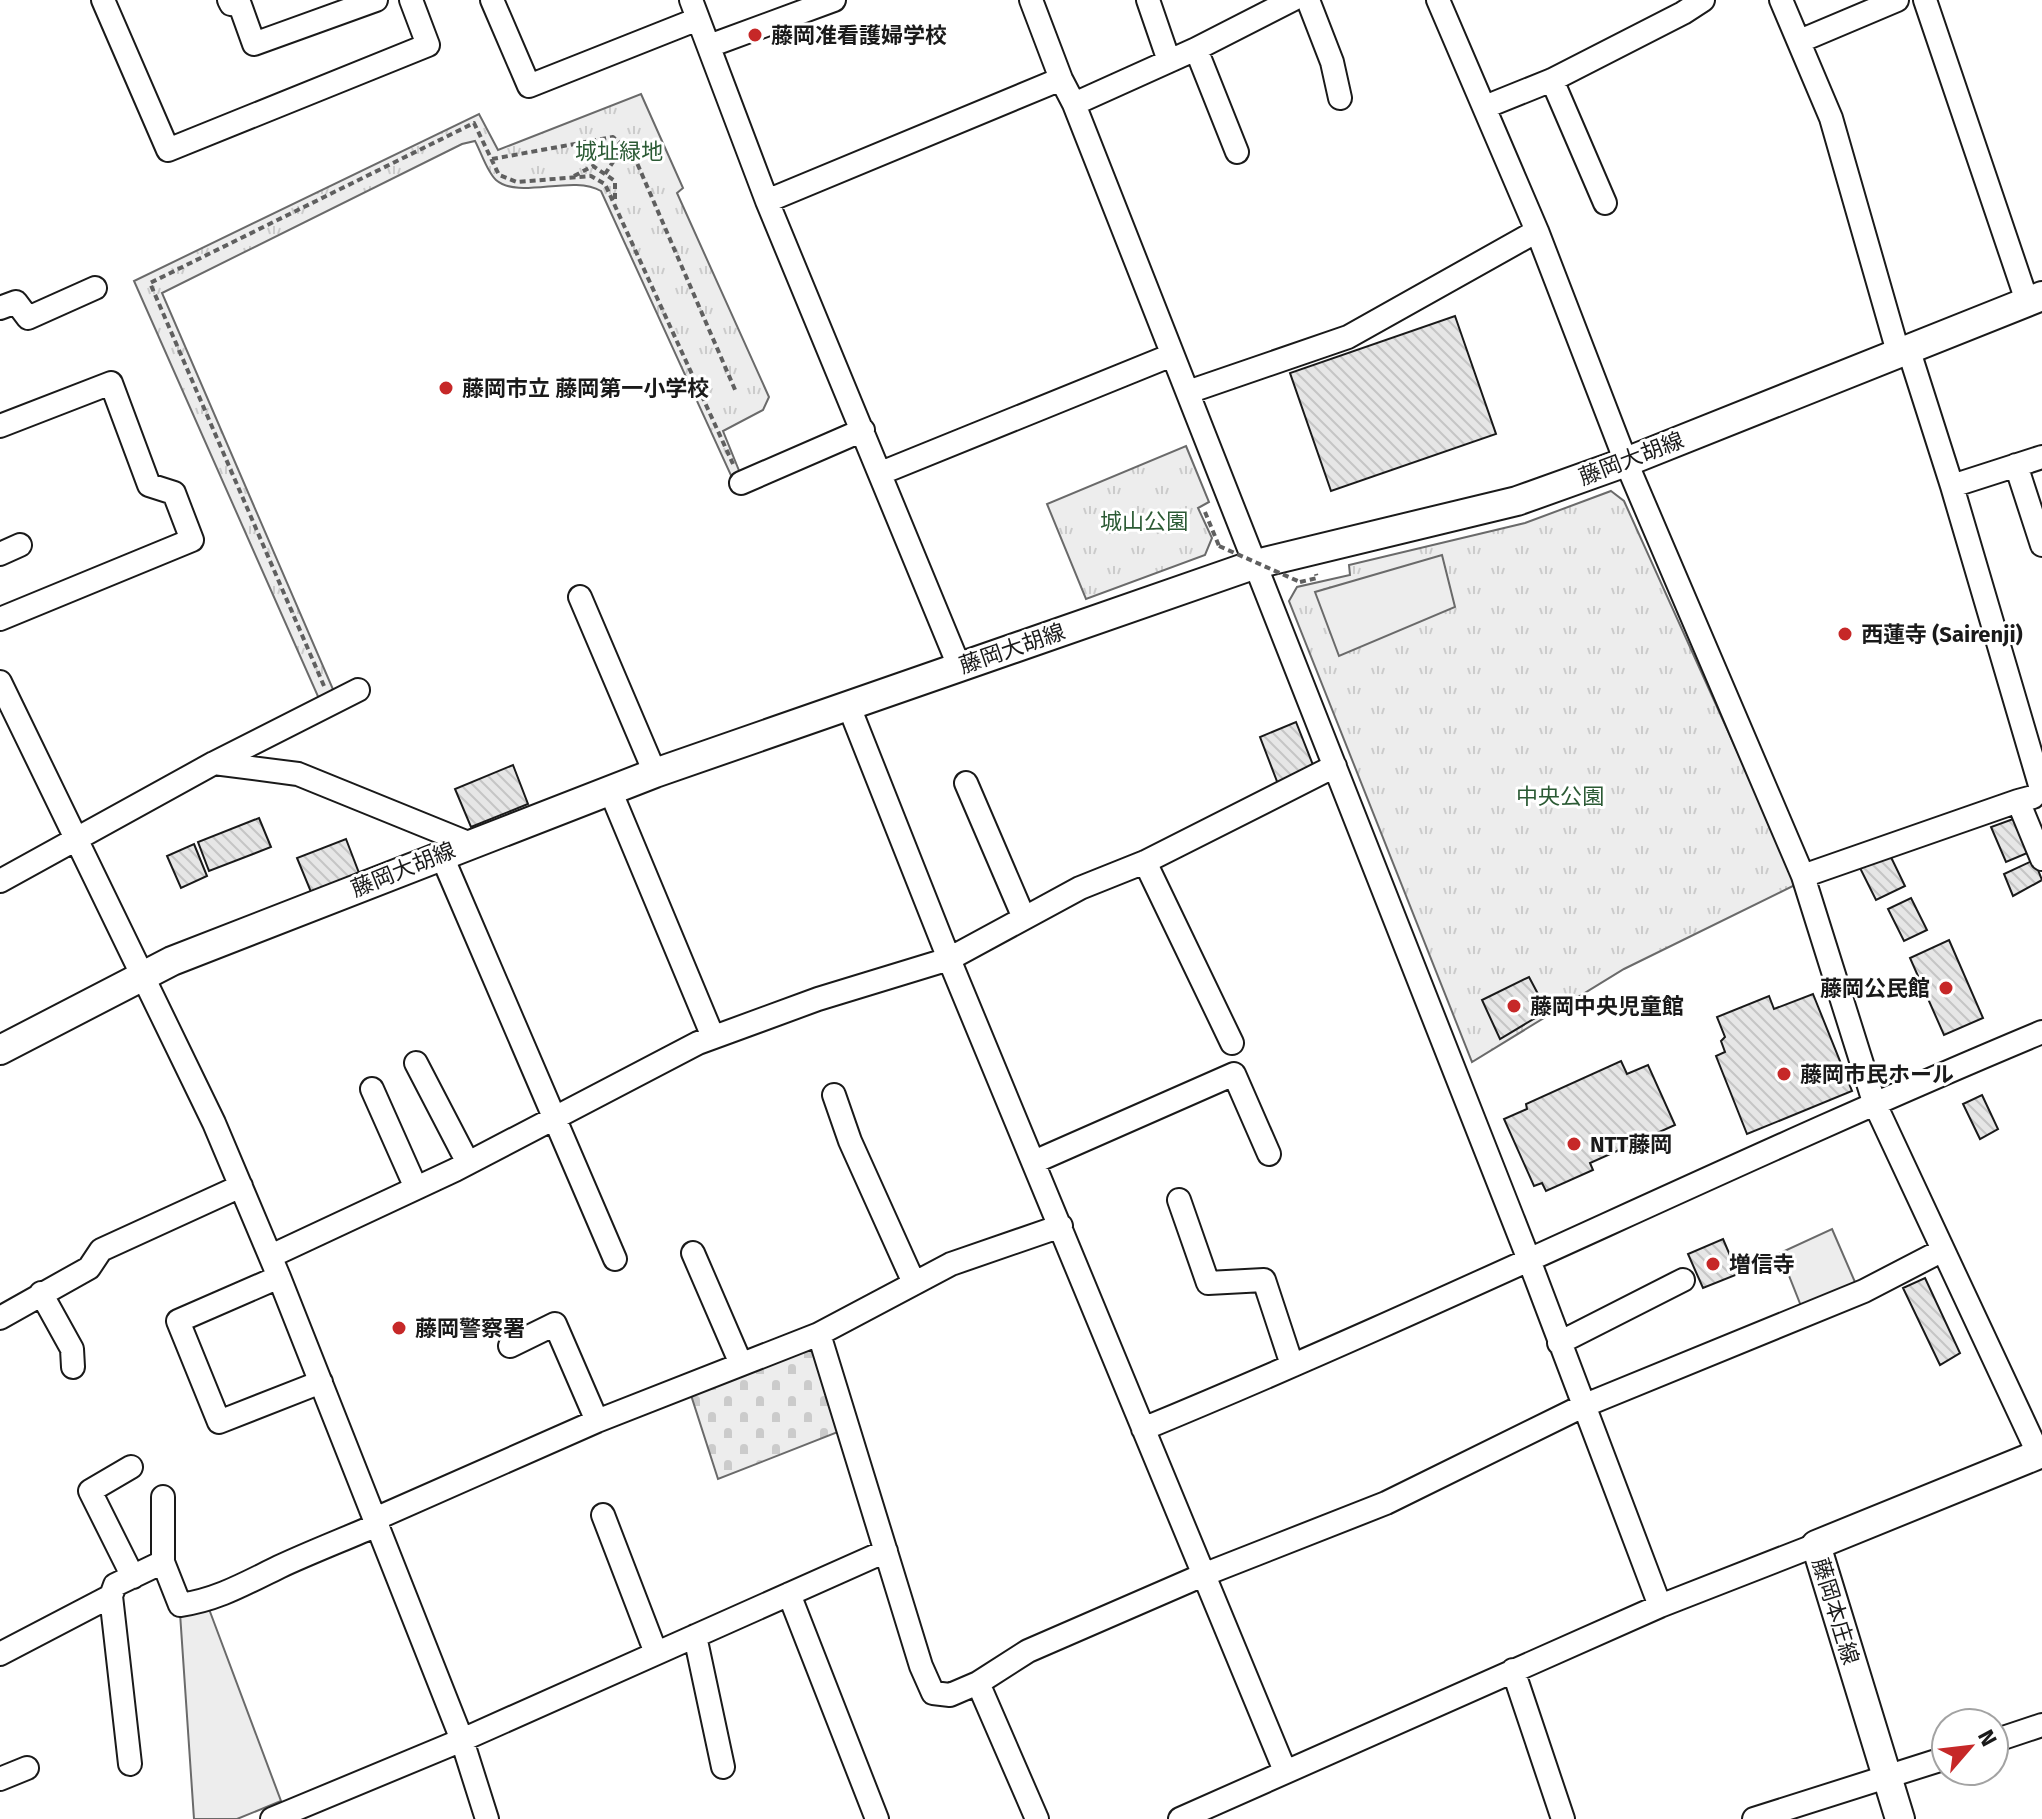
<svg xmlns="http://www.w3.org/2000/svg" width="2042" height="1819" viewBox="0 0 2042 1819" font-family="'Fira Sans','Noto Sans JP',sans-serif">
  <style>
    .grass { fill: url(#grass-tufts); stroke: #6a6a6a; stroke-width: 2 }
    .cemetery { fill: url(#cemetery-stones); stroke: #6a6a6a; stroke-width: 2 }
    .built { fill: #ededed; stroke: #6a6a6a; stroke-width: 2 }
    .building { fill: url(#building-back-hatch); stroke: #1a1a1a; stroke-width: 2 }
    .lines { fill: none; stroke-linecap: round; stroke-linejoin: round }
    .minor-casing { stroke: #1a1a1a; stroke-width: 26 }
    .major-casing { stroke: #1a1a1a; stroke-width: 32 }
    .path { stroke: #5f5f5f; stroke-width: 4; stroke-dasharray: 6 4; stroke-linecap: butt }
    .minor { stroke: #fff; stroke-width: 22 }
    .major { stroke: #fff; stroke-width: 28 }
    .path-bridge { stroke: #5f5f5f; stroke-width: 4; stroke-dasharray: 6 4; stroke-linecap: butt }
    .poi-dot { fill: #c62828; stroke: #fff; stroke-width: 3 }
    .labels { text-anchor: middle; stroke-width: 6; stroke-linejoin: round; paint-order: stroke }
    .poi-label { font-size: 22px; font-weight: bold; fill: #1a1a1a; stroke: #fff; text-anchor: start }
    .park-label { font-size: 22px; fill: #2b5a34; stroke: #fff }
    .street-label { font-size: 22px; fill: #1a1a1a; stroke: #fff }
  </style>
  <defs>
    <pattern id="grass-tufts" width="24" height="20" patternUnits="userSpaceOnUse" patternTransform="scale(2)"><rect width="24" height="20" fill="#ededed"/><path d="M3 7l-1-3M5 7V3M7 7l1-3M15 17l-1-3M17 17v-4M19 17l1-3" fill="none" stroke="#cbcbcb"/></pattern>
    <pattern id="cemetery-stones" width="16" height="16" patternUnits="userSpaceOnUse" patternTransform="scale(2)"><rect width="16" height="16" fill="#ededed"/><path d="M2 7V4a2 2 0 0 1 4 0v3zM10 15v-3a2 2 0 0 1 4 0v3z" fill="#cbcbcb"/></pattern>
    <pattern id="building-back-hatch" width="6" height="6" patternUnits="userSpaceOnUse" patternTransform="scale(2)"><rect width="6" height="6" fill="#e6e6e6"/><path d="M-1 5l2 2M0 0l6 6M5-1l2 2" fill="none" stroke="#c5c5c5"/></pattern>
  </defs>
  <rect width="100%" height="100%" fill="#fff"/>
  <path class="grass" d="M641,94L683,188L677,193L769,397L763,410L723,431L742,478L734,482L601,191C572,174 519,200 496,180C487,172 481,152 475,141L462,144L162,293L335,694L320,701L134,281L479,114L498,150Z
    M1186,446L1209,502L1198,508L1212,538L1205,555L1086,599L1047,504Z
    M1611,491L1624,501L1797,884L1624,969L1472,1062L1289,601L1297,587L1350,575L1349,565L1525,523Z"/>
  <path class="cemetery" d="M814,1341L843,1430L718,1479L690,1392Z"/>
  <path class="built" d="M1442,555L1455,607L1339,656L1315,592Z
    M1832,1229L1858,1289L1803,1311L1780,1253Z
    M209,1609L281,1801L237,1819H194L180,1613Z"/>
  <path class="building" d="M1455,316L1496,434L1331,491L1290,373Z
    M1296,722L1315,770L1278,784L1260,737Z
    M513,765L528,804L471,827L455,789Z
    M259,818L271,847L209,871L198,842Z
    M2016,818L2032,851L2006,862L1991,827Z
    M346,839L359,873L311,892L297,858Z
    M194,844L207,876L181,888L167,856Z
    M1888,851L1905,886L1876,900L1859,866Z
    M2034,860L2042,880L2013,896L2004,874Z
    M1911,898L1927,930L1904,941L1888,909Z
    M1949,940L1983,1018L1944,1035L1910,958Z
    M1529,977L1547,1011L1500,1039L1482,1000Z
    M1813,994L1852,1091L1747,1134L1716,1056L1725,1052L1721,1041L1725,1037L1717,1017L1769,996L1774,1009Z
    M1621,1061L1627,1074L1648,1065L1675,1125L1590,1163L1593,1170L1546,1191L1542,1183L1534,1186L1504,1119L1527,1109L1526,1104Z
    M1982,1095L1998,1129L1980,1139L1963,1104Z
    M1723,1239L1738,1274L1703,1288L1688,1254Z
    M1925,1278L1960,1353L1940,1365L1903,1288Z"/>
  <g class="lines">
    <defs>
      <path id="minor" d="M103,0L168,150L428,45L411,0
        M229,0L231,4L240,5L254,44L376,0
        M492,0L529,86L698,19
        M691,0L767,201L959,666
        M1031,0L1061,79L1074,104L1529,1260L1660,1606
        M1148,0L1169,61
        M1308,0L1332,62L1340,98
        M1438,0L1537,231L1626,462L1803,876L1874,1102L2039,1455
        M1781,0L1831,118L1898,352
        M1925,0L2027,301
        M1800,41L1897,0
        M709,46L834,0
        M1196,49L1237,152
        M1552,80L1605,203
        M1074,104L1196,49L1292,0
        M1485,107L1552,80L1683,13L1703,0
        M767,201L1061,79
        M0,308L16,302L28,318L95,288
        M1908,348L1952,486L2042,792
        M1188,392L1348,337L1537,231
        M0,426L111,383L149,485L174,493L192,540L0,619
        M2016,465L2042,545
        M881,473L1172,355
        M741,483L863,430
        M1952,486L2042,457
        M0,554L20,545
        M580,597L655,773
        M0,682L214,1123L279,1277L462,1740L487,1819
        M848,704L949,959L1285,1771
        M214,763L358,690
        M966,783L1024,918
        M610,790L713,1037
        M2033,797L2018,801L2042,859
        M441,854L615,1259
        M1145,862L1232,1043
        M1803,876L2018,801
        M0,881L214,763L298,774L468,843
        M416,1063L468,1163
        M372,1089L416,1188
        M834,1095L850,1141L914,1283
        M1034,1162L1234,1074L1269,1154
        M1179,1200L1208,1283L1264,1280L1292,1365
        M693,1253L741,1364
        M271,1256L455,1170L698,1043L818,999L949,959L1080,888L1145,862L1335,766
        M279,1277L178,1321L219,1422L321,1382
        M41,1293L72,1349L73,1367
        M0,1318L89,1268L101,1250L241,1186
        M819,1334L921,1666L933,1693L950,1695L978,1683L1028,1651L1203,1575L1386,1503L1583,1406L1864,1291L1943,1250
        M1559,1343L1683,1280
        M510,1346L555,1324L597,1421
        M1143,1429C1446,1304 1740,1158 2042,1032
        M131,1467L90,1491L133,1577
        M603,1515L656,1653
        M375,1519L597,1421L819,1334L951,1264L1061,1226
        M163,1562V1497
        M789,1594L877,1819
        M111,1596L115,1585L163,1562L180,1605C217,1600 246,1583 279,1567C311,1552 345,1539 377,1525
        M695,1636L723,1767
        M0,1654L111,1596L130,1764
        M1513,1670L1563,1819
        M978,1683L1037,1819
        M1994,1741L2042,1725
        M0,1779L27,1768
        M272,1819L462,1740L886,1551
        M1180,1819L1660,1606L1816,1545
        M1754,1819L1946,1758"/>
      <path id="major" d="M0,1050L172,961L655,773L1256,564L1517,501L1626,462L2042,296
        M1900,1819L1816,1545L2042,1453"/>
    </defs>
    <use href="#minor" class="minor-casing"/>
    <use href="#major" class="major-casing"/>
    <path class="path" d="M492,159L613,137L634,156L736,392
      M605,174L623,147
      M574,176L593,166L615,181V201
      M1205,512L1219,546
      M1300,582L1317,578L1316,574
      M324,686L150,283L474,123L499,175L517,182L591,176L605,184L733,464"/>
    <use href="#minor" class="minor"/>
    <use href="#major" class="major"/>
    <path class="path-bridge" d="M1219,546L1300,582"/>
  </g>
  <g class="poi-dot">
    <circle cx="755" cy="35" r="8"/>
    <circle cx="446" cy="388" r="8"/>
    <circle cx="1845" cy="634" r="8"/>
    <circle cx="1946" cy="988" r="8"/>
    <circle cx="1514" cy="1006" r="8"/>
    <circle cx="1784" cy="1074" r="8"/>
    <circle cx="1574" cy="1144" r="8"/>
    <circle cx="1713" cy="1264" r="8"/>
    <circle cx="399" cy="1328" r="8"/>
  </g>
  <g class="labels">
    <g class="poi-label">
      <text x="771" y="43">藤岡准看護婦学校</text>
      <text x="462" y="396">藤岡市立 藤岡第一小学校</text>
      <text x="1861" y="642">西蓮寺 (Sairenji)</text>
      <text x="1930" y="996" text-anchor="end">藤岡公民館</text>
      <text x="1530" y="1014">藤岡中央児童館</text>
      <text x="1800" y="1082">藤岡市民ホール</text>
      <text x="1590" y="1152">NTT藤岡</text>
      <text x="1729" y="1272">増信寺</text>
      <text x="415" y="1336">藤岡警察署</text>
    </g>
    <g class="park-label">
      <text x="619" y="159">城址緑地</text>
      <text x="1144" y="529">城山公園</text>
      <text x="1560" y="804">中央公園</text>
    </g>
    <g class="street-label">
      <text transform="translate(1631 458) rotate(-21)" y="8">藤岡大胡線</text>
      <text transform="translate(1012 648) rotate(-19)" y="8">藤岡大胡線</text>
      <text transform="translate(403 869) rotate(-22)" y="8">藤岡大胡線</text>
      <text transform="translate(1836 1611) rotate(73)" y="8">藤岡本庄線</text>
    </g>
  </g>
  <g transform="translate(1970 1747) rotate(62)"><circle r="38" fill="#ffffff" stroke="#a3a3a3" stroke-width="2"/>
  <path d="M0-6L14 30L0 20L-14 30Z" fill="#c62828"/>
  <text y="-12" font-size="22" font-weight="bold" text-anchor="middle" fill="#1a1a1a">N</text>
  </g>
</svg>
